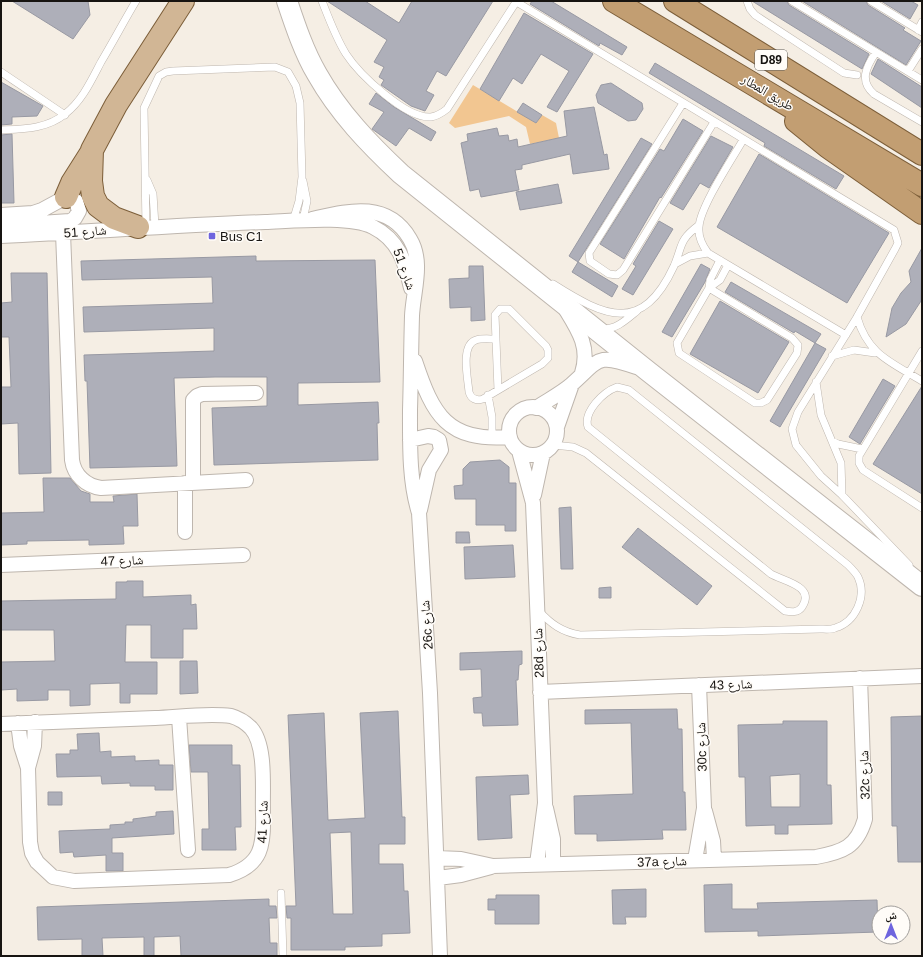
<svg xmlns="http://www.w3.org/2000/svg" width="923" height="957" viewBox="0 0 923 957" font-family="Arial,'Noto Naskh Arabic',sans-serif">
  <style>
    .green { fill: #f2c691 }
    .building { fill: #aeafb9; stroke: #9899a3; fill-rule: evenodd }
    .lines { fill: none; stroke-linecap: round; stroke-linejoin: round }
    .service-casing { stroke: #beb6ae; stroke-width: 8 }
    .minor-casing { stroke: #beb6ae; stroke-width: 16 }
    .secondary-casing { stroke: #beb6ae; stroke-width: 22 }
    .primary-casing { stroke: #7c5e39; stroke-width: 24 }
    .trunk-casing { stroke: #7c5e39; stroke-width: 24 }
    .service { stroke: #fff; stroke-width: 7 }
    .minor { stroke: #fff; stroke-width: 14 }
    .secondary { stroke: #fff; stroke-width: 20 }
    .primary { stroke: #d1b695; stroke-width: 22 }
    .trunk { stroke: #c29e72; stroke-width: 22 }
    .poi-dot { fill: #6e64de; stroke: #fffcf8; stroke-width: 1.5 }
    .labels { text-anchor: middle; stroke-width: 3; stroke-linejoin: round; paint-order: stroke }
    .shield { fill: #fffcf8; stroke: #5d5a56; stroke-width: 1 }
    .shield-label { font-size: 12px; font-weight: bold; fill: #171411 }
    .street-label { font-size: 13px; fill: #171411; stroke: #fffcf8 }
    .poi-label { font-size: 13px; fill: #171411; stroke: #fffcf8; text-anchor: start }
  </style>
  <rect width="100%" height="100%" fill="#f5eee4"/>
  <path class="green" d="M473,85L536,123L542,115L556,123L559,138L530,144L526,127L509,116L455,128L449,123Z"/>
  <path class="building" d="M12,1H88L90,15L73,39Z
    M327,1H365L399,23L412,1H493L446,76L437,71L426,91L434,95L425,111L411,106L381,85L384,80L379,77L384,67L374,62L387,40Z
    M532,1H551L627,47L622,55L600,43L599,46L530,4Z
    M752,1H787L789,5L869,54L862,69Z
    M802,1H866L868,5L905,28L903,30L921,41L906,65Z
    M881,1H911L918,5L910,19Z
    M524,13L593,54L557,112L547,107L569,71L541,54L522,84L513,78L499,101L480,89Z
    M878,59L922,87V108L871,74Z
    M655,63L844,176L836,189L764,146L765,143L649,73Z
    M1,82L43,106L37,116L12,117V124L1,125Z
    M611,83L642,103L643,109L636,120L628,121L598,103L596,95L601,85Z
    M376,93L394,107L436,132L431,141L409,128L396,146L372,129L384,112L369,104Z
    M523,103L542,115L536,123L517,112Z
    M594,107L604,155L607,154L609,169L573,174L570,154L522,165V169L515,170L519,190L481,197L479,189L470,191L461,143L468,141L467,134L497,128L499,136L508,135L509,141L517,139L518,147L567,136L564,111Z
    M683,119L703,131L661,198L660,197L624,259L600,244L660,149L664,151Z
    M12,134L14,203H1V135Z
    M711,136L733,147L709,188L700,183L683,210L670,203Z
    M641,138L652,144L578,262L569,256Z
    M759,154L889,233L847,303L717,227Z
    M558,184L562,203L520,210L516,192Z
    M659,221L673,229L633,295L622,289L636,266L633,264Z
    M922,248L921,301L906,324L886,337L892,308L901,293L911,282L909,271Z
    M256,256V261L375,260L380,382L298,383V405L378,402L379,423H377L378,460L214,465L212,408L267,406V377H215L174,378L177,466L90,468L87,381H85L84,355L214,351V328L84,332L83,307L213,303L212,277L82,280L81,261Z
    M578,262L618,286L612,297L572,272Z
    M701,264L710,269L705,282L672,337L662,332Z
    M469,266H483L485,320L471,321V307L450,308L449,279L469,278Z
    M11,273H47L51,473L19,474L18,423L1,424V387H11L9,337H1V303L12,302Z
    M731,282L821,334L815,343L795,331L794,333L725,292Z
    M720,301L789,342L758,393L690,354Z
    M815,343L826,349L780,427L770,421Z
    M883,379L895,386L860,444L849,437Z
    M922,386V494L873,464Z
    M500,460L509,467V483H516V531H505V525H476V499H455L454,486L463,485V469L470,462Z
    M43,478H70L81,491L90,494V502H114L113,496L137,494L138,526H123L124,544L89,545V540L27,541V544L1,545V513L44,512Z
    M571,507L573,569H561L559,508Z
    M638,528L712,586L697,605L622,547Z
    M456,532H469L470,543H456Z
    M513,545L515,577L465,579L464,547Z
    M127,581H143V597L191,595V605L196,604L197,629H183V658H151V625H126L125,662H157V694H130V703H120V683L90,684V705L70,706V690H48V700L17,701V689L1,690V662L55,661L54,630H1V601L116,599V582H127Z
    M611,587V598H599V588Z
    M522,651V664L519,665L518,680H516L518,725L483,726L482,713H474L473,698L482,697L481,669L460,670V653Z
    M180,661H197L198,693L180,694Z
    M677,709L678,729H682L683,792H685L686,830H662L663,839L597,841V834H575L574,796L633,794L631,723L585,724V710Z
    M398,711L402,817H405V844H379V864H403L404,891H408L410,933L382,934V946L345,947V950H291V918H287L286,906H296L288,715L324,713L328,820L365,818L360,713ZM351,832L353,914H333L330,833Z
    M922,716V862H898L897,826H892L891,717Z
    M783,721H827V785H831L832,824L788,825V834H775V825L746,826L745,777H739L738,725L783,724ZM800,774V807H771L770,776Z
    M99,733L100,752L111,751V757L135,756V761L159,760V765H173V790H155V786H130V783L102,784L101,776L57,777L56,754H70V750H78L77,734Z
    M189,745H232V765H240L241,827H235L236,850H202V829H209L208,772H191Z
    M528,775L529,794L510,795L512,838L478,840L476,777Z
    M48,792H62V805H48Z
    M173,811L174,834L112,838V853H123V871H106V855L74,857L73,852L60,853L59,831L110,829V825L125,824V822H133V819L156,816V812Z
    M732,884V909H758L757,903L877,900L878,932L758,936V931L705,932L704,885Z
    M646,889V917H625L626,924H613L612,890Z
    M496,895H539V924H495V910H488V899H496Z
    M269,899V906H276L277,918H269L270,943H277V956H181L180,936L154,937V956H144V937L102,938L103,956H82V939L38,940L37,907Z"/>
  <g class="lines">
    <defs>
      <path id="service" d="M322,1C329,19 336,38 346,54C359,74 406,119 431,117C437,116 442,113 447,109L516,2
        M515,1L894,230L898,243L895,249L857,317L798,412L792,429L796,445L821,476L842,495L909,565
        M747,1L750,9L755,15L844,73L857,75
        M792,1L922,80
        M871,1L922,32
        M918,30L922,22
        M876,52C866,67 859,81 874,94L922,122
        M908,71L922,49
        M1,72L65,115
        M683,103L589,253L590,261L609,274L617,275L623,270L714,122
        M1,130C23,129 47,129 65,114C82,101 91,81 101,62C113,42 124,21 136,1
        M743,140C732,159 700,207 699,227C698,237 702,245 708,253L846,335
        M147,180L153,194L155,226
        M303,220L307,201L303,181
        M146,227L144,108L159,76L166,72L173,71L275,67L288,72L296,86L300,103L302,177L299,201L293,221
        M675,264L690,256L708,253
        M553,284C605,317 642,335 674,266C683,245 678,241 699,225
        M709,288L792,338L798,345L797,353L767,400L761,403H755L679,353L677,343Z
        M709,288L720,280L728,265
        M709,288L710,280L720,260
        M857,317C868,355 891,362 922,381
        M601,329C616,330 626,320 637,311
        M495,339C489,339 482,338 476,340C460,345 468,379 469,392C471,399 476,401 483,399L542,364L548,358V350L546,346L509,309H500L495,315L498,390
        M922,351L859,456V463L863,470L922,508
        M832,356L854,350L875,353
        M816,382L821,415L841,463L842,495
        M488,395L492,417V438
        M832,441L838,444L862,449
        M539,611C551,624 562,632 580,635L820,629C824,629 831,630 835,628C856,622 867,596 858,577C856,573 851,568 848,565L629,390L617,387C603,392 583,412 588,427L771,574C783,581 816,586 802,607C798,613 791,612 785,611L586,453L573,447L553,445
        M281,893L283,956"/>
      <path id="minor" d="M1,215L33,213L42,210L66,197L76,201L79,211L75,218L70,221L10,225L1,230
        M312,219C348,211 387,200 410,239C424,262 413,292 412,316C411,348 411,379 410,410C410,444 409,481 419,513L430,693L440,956
        M63,233L72,460C74,475 86,486 101,488L246,480
        M1,236C89,232 177,225 265,222C292,221 350,215 373,227C399,240 405,262 411,288
        M566,310C579,331 590,348 582,373
        M415,361C433,415 447,442 510,437
        M509 431a24 24 0 1 1 48 0a24 24 0 1 1-48 0Z
        M536,408C548,400 562,393 572,384C600,359 597,353 636,367
        M557,427L572,384
        M410,440L428,436L434,437L439,440L441,450L429,470L420,510
        M519,451L533,503L545,803L537,864
        M185,483V532
        M193,483V400L197,396L202,394L256,393
        M534,495L543,453
        M1,565L243,555
        M540,692L922,676
        M179,717L188,850
        M18,723L21,746L28,768
        M1,724C52,722 104,720 155,718C179,717 207,713 231,716C238,718 246,723 251,728C267,746 262,791 263,814C264,845 262,865 229,875L74,881L53,877L37,862L32,853L30,842L28,768L34,746L35,722
        M546,808L553,839V864
        M705,811L713,841L714,859
        M437,858L461,859L493,866L816,857C843,852 857,847 865,819L860,678
        M695,860L704,808L699,685
        M438,878L461,875L491,867"/>
      <path id="secondary" d="M287,1C295,25 304,52 317,74C339,113 369,144 401,174L649,372L922,586"/>
      <path id="primary" d="M66,197L72,183L91,153
        M138,227L114,218L98,206L93,196L91,181L92,150L116,105L183,1"/>
      <path id="trunk" d="M614,1L922,185
        M675,1L922,154
        M796,121L828,147L922,213"/>
    </defs>
    <use href="#service" class="service-casing"/>
    <use href="#minor" class="minor-casing"/>
    <use href="#secondary" class="secondary-casing"/>
    <use href="#primary" class="primary-casing"/>
    <use href="#trunk" class="trunk-casing"/>
    <use href="#service" class="service"/>
    <use href="#minor" class="minor"/>
    <use href="#secondary" class="secondary"/>
    <use href="#primary" class="primary"/>
    <use href="#trunk" class="trunk"/>
  </g>
  <rect class="poi-dot" x="208" y="232" width="8" height="8" rx="2"/>
  <g class="labels">
    <rect class="shield" x="755" y="50" width="32" height="20" rx="3"/>
    <g class="shield-label">
      <text x="771" y="64">D89</text>
    </g>
    <g class="street-label">
      <text transform="translate(768 92) rotate(31)" y="5">طريق المطار</text>
      <text transform="translate(85 231) rotate(-4)" y="5">شارع 51</text>
      <text transform="translate(405 269) rotate(70)" y="5">شارع 51</text>
      <text transform="translate(122 560) rotate(-2)" y="5">شارع 47</text>
      <text transform="translate(426 625) rotate(-94)" y="5">26c شارع</text>
      <text transform="translate(538 653) rotate(-92)" y="5">28d شارع</text>
      <text transform="translate(731 684) rotate(-2)" y="5">شارع 43</text>
      <text transform="translate(701 747) rotate(-92)" y="5">30c شارع</text>
      <text transform="translate(864 775) rotate(-92)" y="5">32c شارع</text>
      <text transform="translate(262 822) rotate(-88)" y="5">شارع 41</text>
      <text transform="translate(662 861) rotate(-2)" y="5">37a شارع</text>
    </g>
    <g class="poi-label">
      <text x="220" y="241">Bus C1</text>
    </g>
  </g>
  <rect width="923" height="957" fill="none" stroke="#171411" stroke-width="4"/>
  <g transform="translate(891 925)"><circle r="19" fill="#fffcf8" stroke="#a29f9c"/>
  <path d="M0-3L7 15L0 10L-7 15Z" fill="#6e64de"/>
  <text y="-6" font-size="11" font-weight="bold" text-anchor="middle" fill="#171411">ش</text>
  </g>
</svg>
